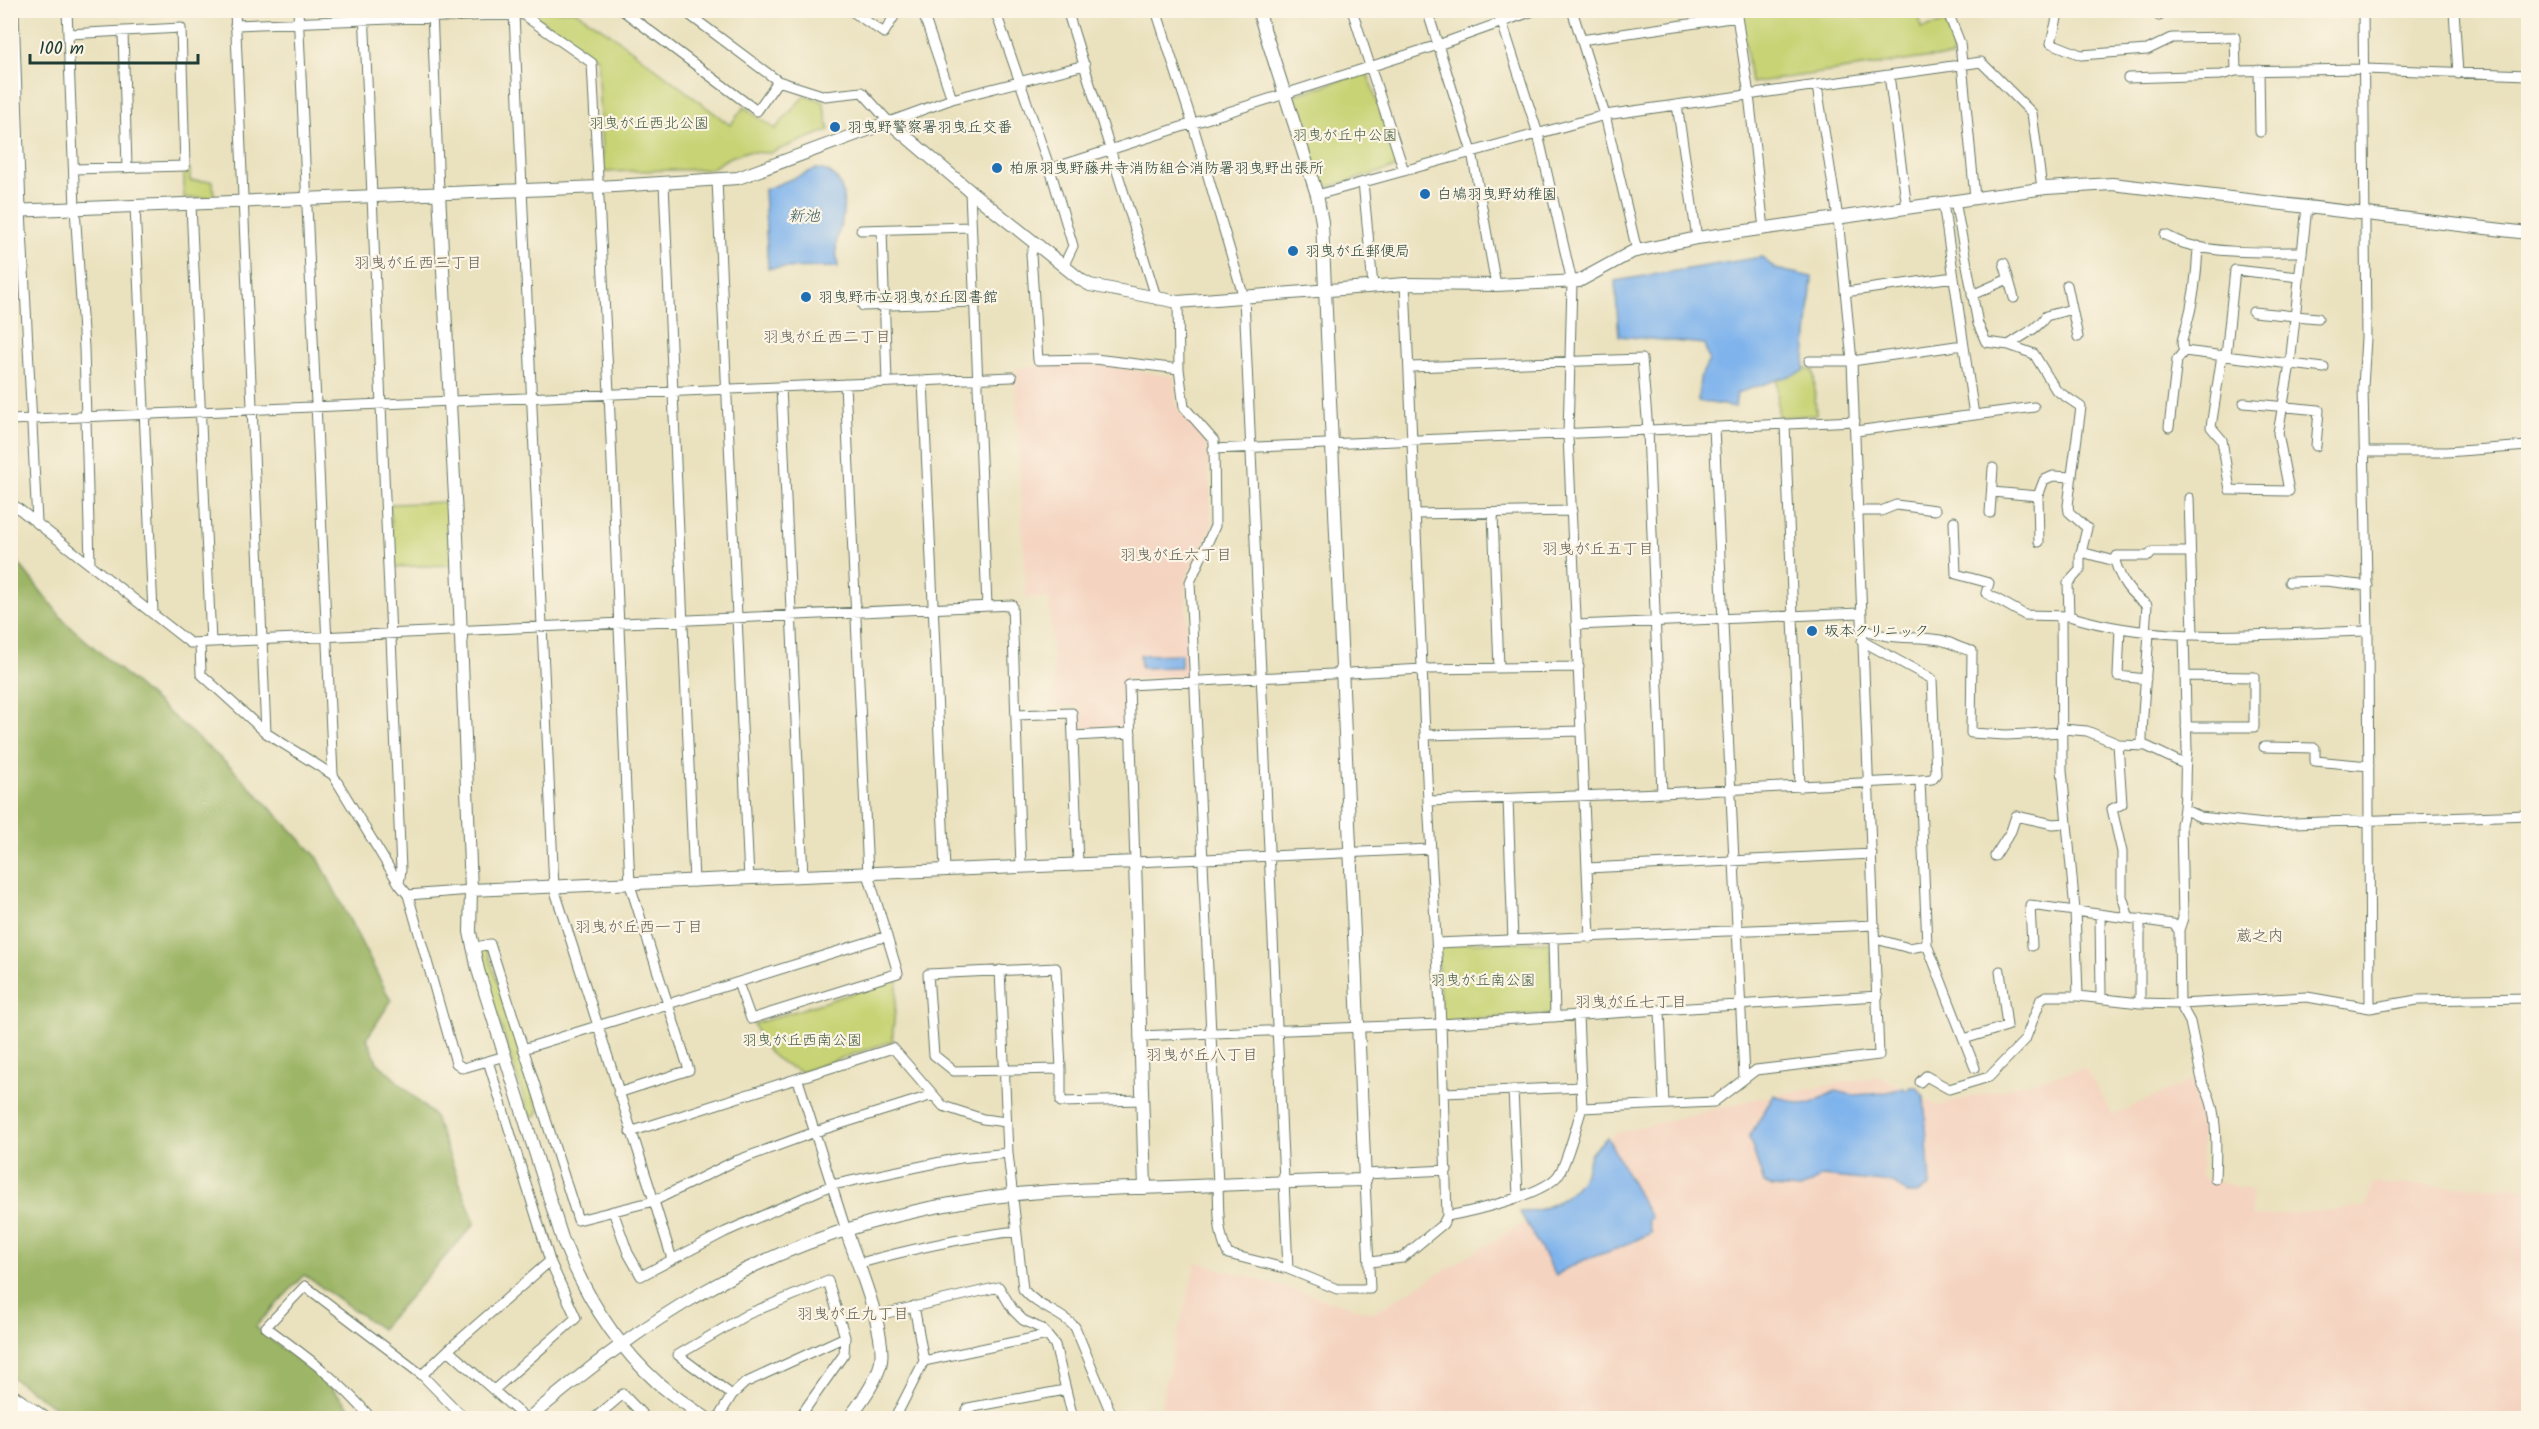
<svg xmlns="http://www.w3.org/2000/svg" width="2539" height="1429" viewBox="0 0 2539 1429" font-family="Kalam,'Klee One',sans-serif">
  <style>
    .built { fill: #f4d3c0 }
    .green { fill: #c7d375; stroke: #738854; stroke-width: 1.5 }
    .forest { fill: #9db566; stroke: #5e794d; stroke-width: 1.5 }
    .water { fill: #7fb3ec; stroke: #4f7890; stroke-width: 1.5 }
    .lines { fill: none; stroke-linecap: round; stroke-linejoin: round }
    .street-casing { stroke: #667664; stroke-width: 11 }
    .secondary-casing { stroke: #667664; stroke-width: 14 }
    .primary-casing { stroke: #667664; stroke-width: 16 }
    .street { stroke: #fff; stroke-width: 9 }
    .secondary { stroke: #fff; stroke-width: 12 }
    .primary { stroke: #fff; stroke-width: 14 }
    .poi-dot { fill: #1f6fb2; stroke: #fcf5e5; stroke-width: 2 }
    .labels { text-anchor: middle; stroke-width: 4.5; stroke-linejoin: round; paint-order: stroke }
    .park-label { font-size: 15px; fill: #415b41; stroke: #fcf5e5 }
    .poi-label { font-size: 15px; fill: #1f3d34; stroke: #fcf5e5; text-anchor: start }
    .water-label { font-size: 16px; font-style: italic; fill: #375a62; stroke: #fcf5e5 }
    .neighbourhood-label { font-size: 16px; fill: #65645a; stroke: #fcf5e5 }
  </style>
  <rect width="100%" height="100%" fill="#fcf5e5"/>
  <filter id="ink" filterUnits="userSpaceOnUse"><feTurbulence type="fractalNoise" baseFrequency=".0167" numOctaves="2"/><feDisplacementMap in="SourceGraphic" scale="12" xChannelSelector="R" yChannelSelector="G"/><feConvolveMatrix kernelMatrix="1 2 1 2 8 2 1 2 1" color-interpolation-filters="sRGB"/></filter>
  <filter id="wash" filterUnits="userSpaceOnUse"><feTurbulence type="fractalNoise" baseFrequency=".008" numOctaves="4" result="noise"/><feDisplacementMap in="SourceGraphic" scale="24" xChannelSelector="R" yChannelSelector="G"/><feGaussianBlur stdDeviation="1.35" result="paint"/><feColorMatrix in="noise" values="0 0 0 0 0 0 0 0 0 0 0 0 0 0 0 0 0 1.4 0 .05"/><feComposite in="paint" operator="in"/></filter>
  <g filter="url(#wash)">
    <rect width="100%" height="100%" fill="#eae1be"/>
    <path class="built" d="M1090,363L1174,377L1176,406L1206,444L1212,525L1185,579L1189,676L1123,679L1124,727L1079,729L1078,705L1056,706L1049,598H1026L1015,368Z
      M2085,1068L2113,1115L2192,1080L2202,1121L2201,1178L2251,1190V1217L2365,1207L2373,1184L2528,1188V1418H1157L1196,1262L1373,1313L1575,1193L1613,1134L1756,1099L1879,1076L1937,1106Z"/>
    <path class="green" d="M528,11H575L608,32L730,125L744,107L775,129L805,95L823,101L829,130L770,153L745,152L728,158L711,169L603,172L597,59Z
      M1741,11H1919L1921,28L1946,23L1954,45L1952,57H1932L1751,83Z
      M1367,72L1398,167L1321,189L1291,96Z
      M184,169H190V181H213L214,198H184Z
      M1805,368L1814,372L1816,415L1778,417L1777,380Z
      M447,502L451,565L393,567L390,504Z
      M1550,942L1553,1014L1441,1021L1437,943Z
      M482,949L487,950L539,1111L536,1116L529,1115L478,954Z
      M898,979L892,1041L801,1072C774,1060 763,1052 754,1024Z"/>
    <path class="forest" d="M10,552L65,622L233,769L318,858L391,1001L367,1038L377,1062L434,1116L475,1223L381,1329L304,1275L255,1327L328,1384L359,1418H177L169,1412L162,1418H71L11,1377Z"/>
    <path class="water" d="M816,169C843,171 846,196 842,220C842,226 838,232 837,238C835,247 837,258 838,267L768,268L764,190Z
      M1761,257L1776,269L1812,277L1804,371L1737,393L1735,407L1698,401L1700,378L1709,360L1704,344L1619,336L1615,281Z
      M1181,654V667L1141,668L1140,655Z
      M1910,1087H1917L1924,1097L1930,1186L1917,1193H1907L1893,1183L1822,1176L1801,1189L1772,1187L1764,1183L1749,1137L1774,1095L1800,1104L1812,1103L1835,1091L1854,1095L1883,1093L1904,1088V1090H1909Z
      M1607,1137L1651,1218L1647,1220L1651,1233C1641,1237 1631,1243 1621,1247C1599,1256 1575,1260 1556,1276L1520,1212C1546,1212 1573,1197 1585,1173C1588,1167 1588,1160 1590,1155C1594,1148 1602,1143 1607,1137Z"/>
  </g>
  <g filter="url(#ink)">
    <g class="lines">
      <defs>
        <path id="street" d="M14,10L21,210L37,522
          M67,10L75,208L84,348L90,563
          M235,10L266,733
          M298,10L333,775
          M364,10L401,870L399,884
          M432,10L439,193
          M622,10L757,111L778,81
          M683,10L778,81L825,96L862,92L889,122L952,99L1085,65
          M850,10L884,33L898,10
          M922,10L952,99
          M995,10L1050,169L1073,246L1063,267
          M1067,10L1157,300
          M1156,10L1192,122L1244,298L1288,1269
          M1352,10L1404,171
          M1427,10L1472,152L1496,285
          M1498,10L1538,134L1572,282L1568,435L1590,938
          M1572,10L1605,115L1637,251
          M1736,10L1749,95L1764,229
          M1947,10L1960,43L1975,198
          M2059,10L2051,43L2081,55L2147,50L2172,38L2235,37L2236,71
          M2158,10L2159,16
          M2363,10L2366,338L2363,387L2368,631L2370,1008
          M2454,10L2458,74
          M235,25L522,14L592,63L609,393L630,885L689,1070L618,1093
          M123,32L127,168
          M68,34L181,28L185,166L74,169
          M1581,40L1737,17
          M2259,70L2260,132
          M1889,75L1907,208
          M2128,78L2221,75L2236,71L2365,69L2528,75
          M1677,105L1697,238
          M1050,169L1438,45L1536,10
          M717,180L749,879
          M1363,182L1373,286
          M664,183L694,882
          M970,191L987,606
          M1317,195L1605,115L1981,62L2032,113L2042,188
          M1943,203L1974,415
          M191,205L211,642
          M135,206L153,613
          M861,230L971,227
          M882,230L887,382
          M2165,235C2172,238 2179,242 2186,244C2219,254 2268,252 2302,252
          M1035,245L1031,254L1038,360L1095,359L1179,369
          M2004,263L2014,298
          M2067,285L2078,337
          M1845,292L1954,277
          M1972,295L2008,279
          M1178,302L1179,369L1184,407L1214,441L1215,526L1190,582L1218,1185C1219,1208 1217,1233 1228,1254L1288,1269L1337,1289H1370L1365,1180
          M863,306L974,302
          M2253,312L2318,318
          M2009,345C2022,335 2037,330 2046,316L2072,309
          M2184,351C2180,342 2183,337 2186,328C2194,300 2197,275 2198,246
          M2222,355L2211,427L2222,440L2230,490L2289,491L2278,433L2290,364L2307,207
          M2226,356L2235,270L2299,277
          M1809,361H1852L1963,345
          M1410,367L1642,359L1648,430L1662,793
          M923,381L945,870
          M781,387L803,877
          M2244,403L2319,410L2316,446
          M10,420L1012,377
          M1785,424L1800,787
          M1714,427L1744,1078
          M2169,427L2177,360L2184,351L2324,368
          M1856,431L2034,407
          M1213,449L1855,421
          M2365,452H2446L2528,446
          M1992,492L2038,496
          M2189,498L2193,635
          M10,502L190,643L1012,605L1021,867
          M1858,511H1881L1896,505L1935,510
          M1990,513L1993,468
          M1415,514L1572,511
          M1493,514L1499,668
          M1954,521L1956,574L1989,583L1986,593L2025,615L2069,616L2068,583L2080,570V557L2087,528L2069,512L2068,505L2081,407L2056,390L2034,354L2009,345L1986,342L1978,324L1955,201
          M2039,542L2038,496L2044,480L2053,476L2072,477
          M2081,552L2115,561L2117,556H2149L2152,552H2189
          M2115,561C2121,581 2129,593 2147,605L2145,632
          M2289,582L2326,581L2368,586
          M2069,616C2165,646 2269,633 2368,631
          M2061,617L2062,770L2075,910L2078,996
          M1576,625L1860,613
          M1861,628C1892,642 1911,635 1940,640C1951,642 1960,649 1972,651L1971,733L2006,735L2063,732
          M2120,628L2118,676L2146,679
          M2184,635L2187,750C2183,775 2188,800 2181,824L2183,918L2179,930L2180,1004L2190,1022L2203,1085C2219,1106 2216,1153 2215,1179
          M1862,641L1932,679L1936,774L1932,779L1920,780
          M200,643L201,674L266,733L333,775L399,884L408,895L456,1063L463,1068L505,1056
          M2185,676L2254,677V727H2186
          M1016,715L1072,713L1078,864
          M2063,729L2087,731L2121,745L2146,746L2184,764
          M1426,735L1581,731
          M1073,736L1131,733
          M2118,744L2122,804L2112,809L2122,852V896L2129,918
          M2142,745C2142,707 2147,670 2149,632
          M2264,747L2315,748V761L2369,766
          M1508,799L1513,941
          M1428,801L1662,793L1920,780L1927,945L1975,1068
          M2185,810L2200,817L2265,824L2528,815
          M1431,849L1135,862L1129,685L1423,669L1579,667
          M1995,856L2011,831L2016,816L2053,824L2066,823
          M1587,868L1872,854
          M408,895L471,890
          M2100,914L2101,997
          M2140,919V1003
          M1876,939L1909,948L1927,945
          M1553,940L1555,1017
          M1437,943L1875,925
          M2032,946L2030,905L2173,924L2179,930
          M472,948L490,944L578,1220L654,1201L554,888L514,14
          M1056,968L1061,1069L954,1071L934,1055L928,974Z
          M1000,970L1008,1153L1023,1289C1038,1308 1058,1310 1075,1327L1113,1418
          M738,983L751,1019L898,973L868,874L845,384
          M1660,1011L1664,1104
          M1578,1015L1582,1108
          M1139,1036L1441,1024L1878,996
          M1964,1039L2007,1026L2000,971
          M523,1049L887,936
          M488,1061L550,1261L576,1318L494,1390
          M1061,1069V1102L1142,1100
          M798,1080L846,1230
          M1920,1082L1926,1076L1949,1089L1989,1077L2025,1040L2041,999L2046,996H2078L2140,1003L2180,1004L2307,997L2370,1008L2417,1000L2528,998
          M1513,1090L1518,1196
          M1444,1093L1582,1087
          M630,1132L893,1048L943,1106L983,1119L1006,1122
          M1365,1174L1447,1170
          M613,1211L628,1253L641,1276L725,1232L832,1185L960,1158L1008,1153
          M1447,1216C1470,1212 1547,1194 1559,1174C1567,1162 1577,1123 1582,1108L1714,1102L1756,1070L1879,1055L1852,361L1838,218L1817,86
          M672,1259L654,1201L733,1162L815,1132L933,1095
          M1370,1262L1402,1258L1443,1224L1447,1216L1441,1024L1428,801L1405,284
          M857,1264C910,1249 961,1238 1016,1231
          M874,1316L999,1287L1013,1310L1023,1320L1042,1329L1055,1345L1073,1418
          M448,1350L525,1418
          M924,1361L1047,1335
          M422,1375L448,1350L550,1261
          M732,1395L678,1355L748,1314L828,1281L845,1337
          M371,1418C338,1379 307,1357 266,1327L305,1286L422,1375L464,1418
          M595,1418L623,1394L646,1418
          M718,1418L732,1395L745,1383L845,1337L844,1354L799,1418
          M895,1418L924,1361L914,1306
          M962,1418L968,1408L1065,1390"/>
        <path id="secondary" d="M439,193L457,536L471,890L470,932L478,970L562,1238C584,1293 613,1343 658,1383C673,1396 690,1407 706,1418
          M10,211L599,187L738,178L889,122L970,191L1081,280L1090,285L1178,302L1405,284L1496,285L1579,281L1632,252L1697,238L2046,188L2112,184L2528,233
          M471,890L1135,862L1145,1188
          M846,1230C856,1260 889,1337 880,1366C874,1385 861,1402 849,1418
          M529,1418C585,1371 641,1327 705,1291C793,1241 893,1211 993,1197C1052,1189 1111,1189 1170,1187C1235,1184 1300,1181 1365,1180L1322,222L1317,195L1258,10"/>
        <path id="primary" d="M10,1395L43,1418"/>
      </defs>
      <use href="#street" class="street-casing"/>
      <use href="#secondary" class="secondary-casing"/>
      <use href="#primary" class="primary-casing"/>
      <use href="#street" class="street"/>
      <use href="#secondary" class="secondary"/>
      <use href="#primary" class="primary"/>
    </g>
  </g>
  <g class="poi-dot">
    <circle cx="835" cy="127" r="6"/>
    <circle cx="997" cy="168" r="6"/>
    <circle cx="1425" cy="194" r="6"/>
    <circle cx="1293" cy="251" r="6"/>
    <circle cx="806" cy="297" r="6"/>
    <circle cx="1812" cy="631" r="6"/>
  </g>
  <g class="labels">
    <g class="park-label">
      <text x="649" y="128">羽曳が丘西北公園</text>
      <text x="1345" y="140">羽曳が丘中公園</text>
      <text x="1483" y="985">羽曳が丘南公園</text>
      <text x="802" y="1045">羽曳が丘西南公園</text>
    </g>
    <g class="poi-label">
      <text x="847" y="132">羽曳野警察署羽曳丘交番</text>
      <text x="1009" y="173">柏原羽曳野藤井寺消防組合消防署羽曳野出張所</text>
      <text x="1437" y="199">白鳩羽曳野幼稚園</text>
      <text x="1305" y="256">羽曳が丘郵便局</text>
      <text x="818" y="302">羽曳野市立羽曳が丘図書館</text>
      <text x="1824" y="636">坂本クリニック</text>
    </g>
    <g class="water-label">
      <text x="804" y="221">新池</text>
    </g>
    <g class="neighbourhood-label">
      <text x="418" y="268">羽曳が丘西三丁目</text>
      <text x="827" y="342">羽曳が丘西二丁目</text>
      <text x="1598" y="554">羽曳が丘五丁目</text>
      <text x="1176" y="560">羽曳が丘六丁目</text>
      <text x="639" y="932">羽曳が丘西一丁目</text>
      <text x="2260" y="941">蔵之内</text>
      <text x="1631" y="1007">羽曳が丘七丁目</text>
      <text x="1202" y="1060">羽曳が丘八丁目</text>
      <text x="853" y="1319">羽曳が丘九丁目</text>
    </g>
  </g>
  <rect width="2539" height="1429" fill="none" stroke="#fcf5e5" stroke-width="36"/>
  <path d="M30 54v9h168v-9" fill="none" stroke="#1f3d34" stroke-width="3"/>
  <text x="39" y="54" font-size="18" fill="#1f3d34" stroke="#fcf5e5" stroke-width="4.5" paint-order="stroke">100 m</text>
</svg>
